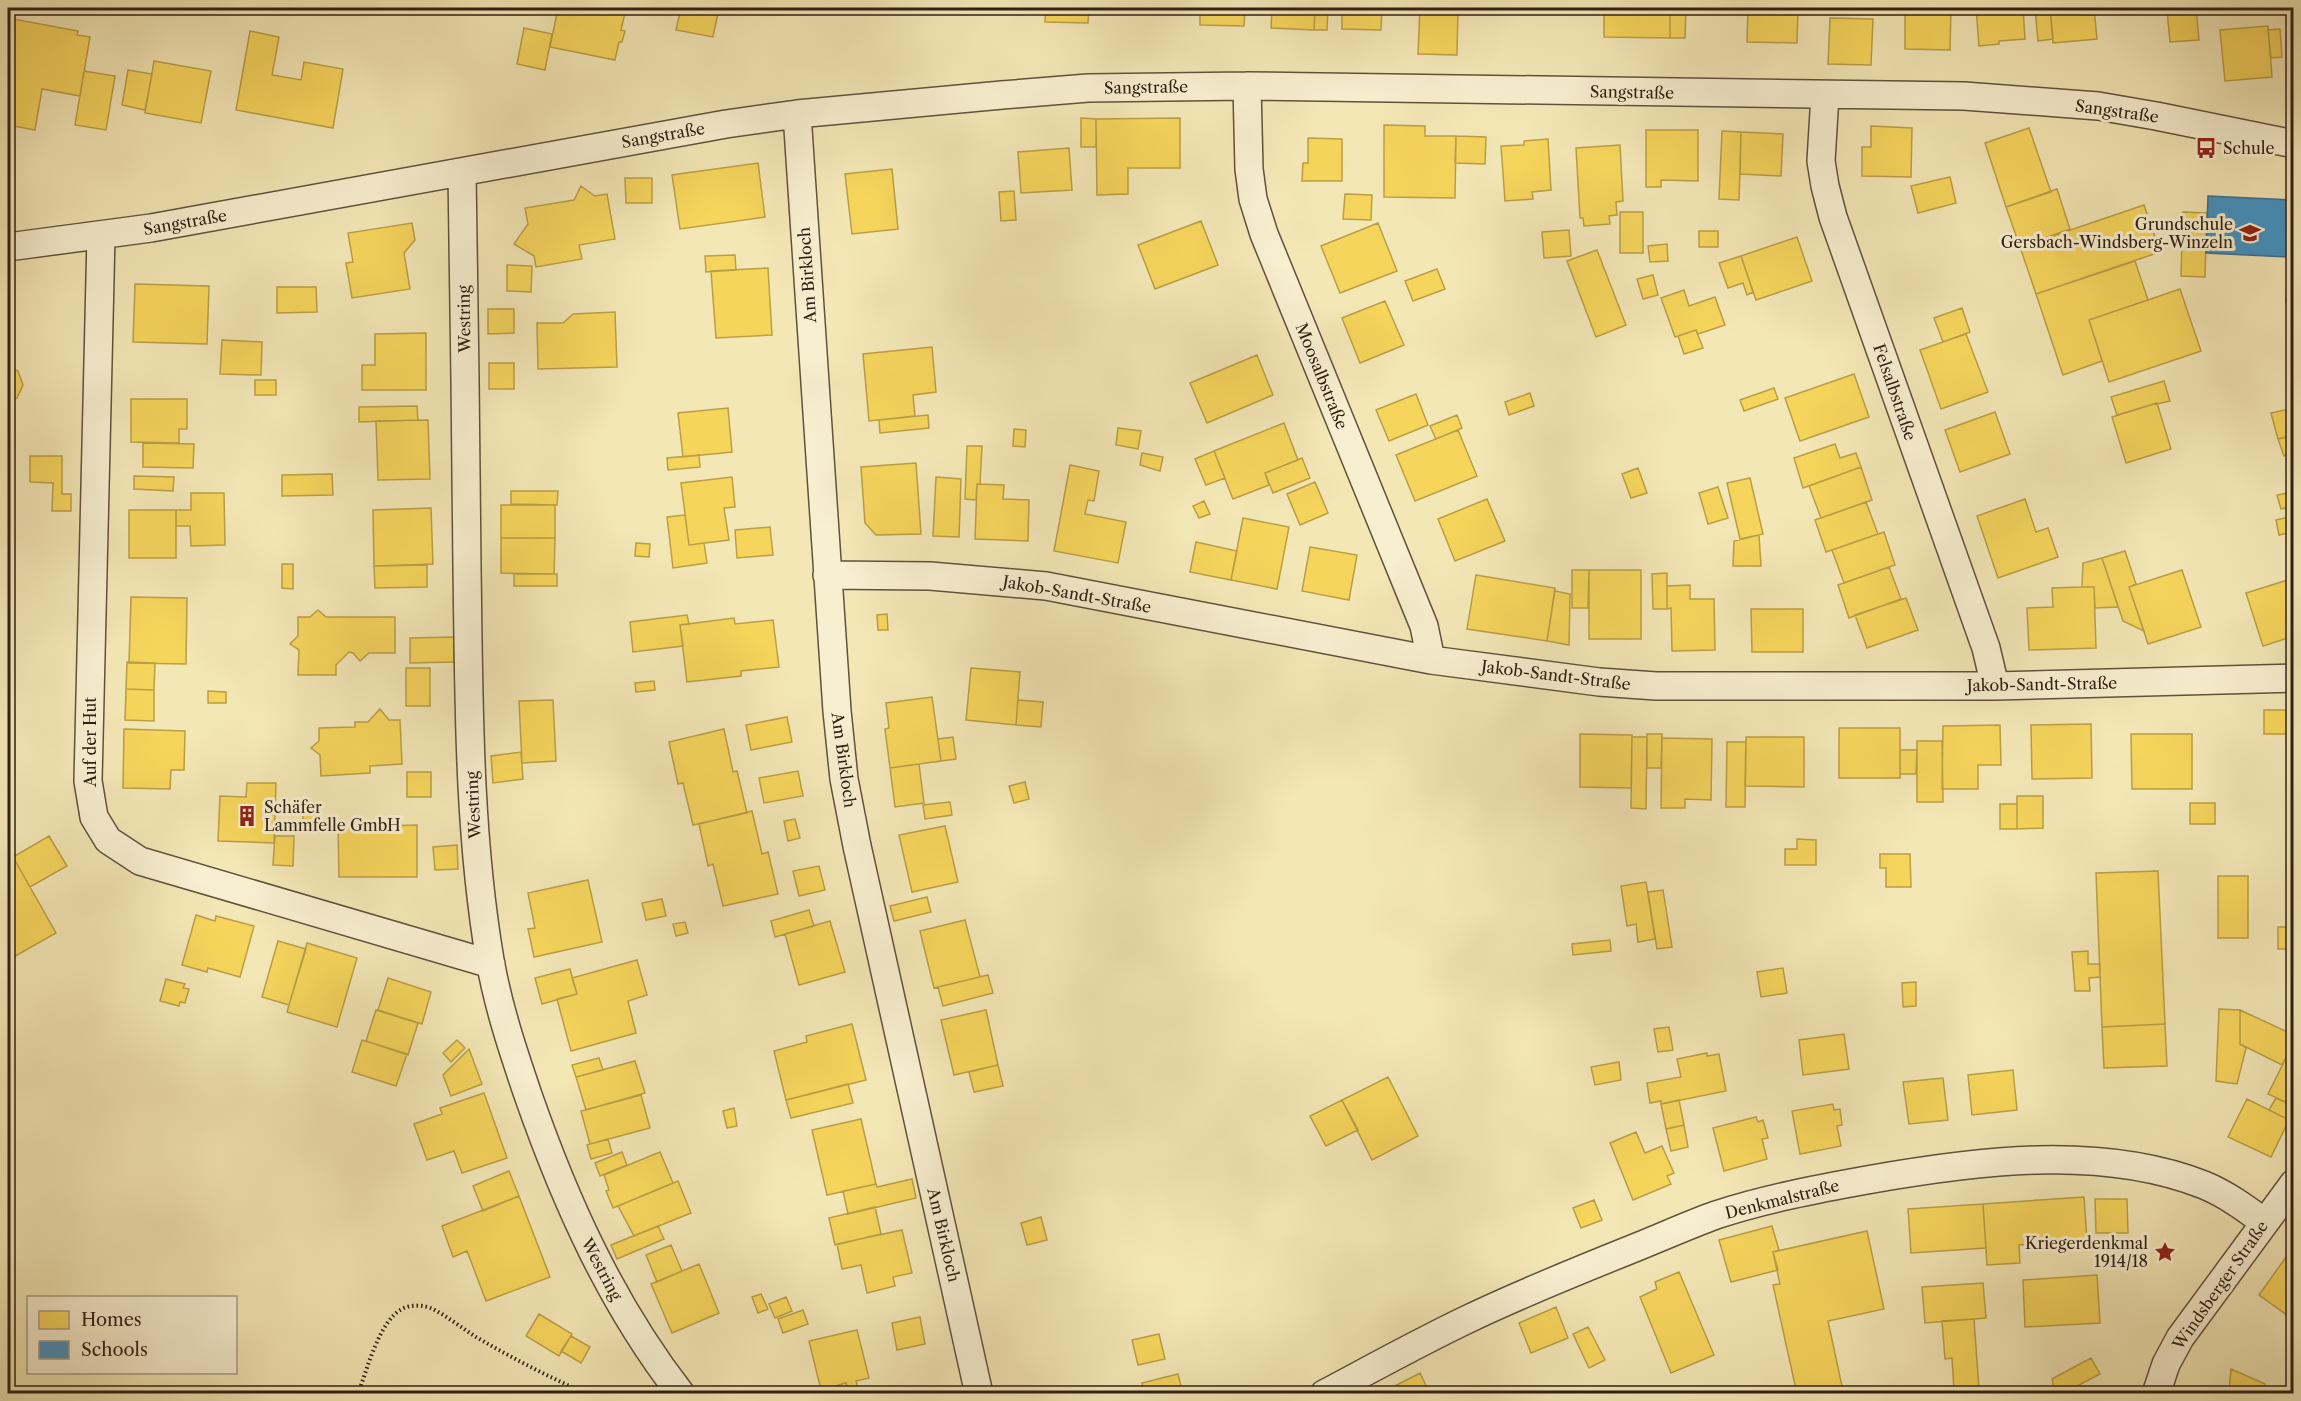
<svg xmlns="http://www.w3.org/2000/svg" width="2301" height="1401" viewBox="0 0 2301 1401" font-family="'Libre Caslon Text',serif">
  <style>
    .homes { fill: #f6d55c; stroke: #ba9f46; stroke-width: 1.5 }
    .schools { fill: #4393c3; stroke: #3d708e; stroke-width: 1.5 }
    .lines { fill: none; stroke-linecap: round; stroke-linejoin: round }
    .street-casing { stroke: #60523c; stroke-width: 30 }
    .path { stroke: #2f2014; stroke-width: 4; stroke-dasharray: 1.5 3; stroke-linecap: butt }
    .street { stroke: #f8efd0; stroke-width: 27 }
    .labels { text-anchor: middle; stroke-width: 6; stroke-linejoin: round; paint-order: stroke }
    .street-label { font-size: 16px; fill: #2f2014; stroke: #f8efd0 }
    .poi-label { font-size: 16px; fill: #2f2014; stroke: #f8efd0; text-anchor: start }
  </style>
  <rect width="100%" height="100%" fill="#f4e7b6"/>
  <filter id="stains"><feTurbulence type="fractalNoise" baseFrequency=".00333" numOctaves="4"/><feColorMatrix values="0 0 0 0 .2 0 0 0 0 .09 0 0 0 0 .02 0 0 0 .5 -.17"/></filter>
  <radialGradient id="worn" r=".72"><stop offset=".6" stop-color="#630" stop-opacity="0"/><stop offset="1" stop-color="#630" stop-opacity=".3"/></radialGradient>
  <path class="homes" d="M558,8H577L591,10L592,8H626L621,30L625,31L622,42H619L615,60L550,47Z
    M681,8H719L713,37L676,30Z
    M1046,8H1089L1088,23L1045,22Z
    M1200,8H1245L1244,26L1200,25Z
    M1272,8H1315L1314,30L1271,28Z
    M1315,8H1328L1327,30H1314Z
    M1342,8H1382L1381,30L1342,29Z
    M1420,8H1458L1457,55L1418,54Z
    M1604,8H1670V38L1604,37Z
    M1670,8H1686L1685,38H1670Z
    M1748,8H1798L1797,43L1747,42Z
    M1905,8H1951L1950,50L1905,49Z
    M1976,8H2023L2025,39L1999,41V44L1979,46Z
    M2035,8H2050L2053,39L2038,41Z
    M2050,8H2094L2097,39L2053,43Z
    M2196,8L2199,40L2170,42L2167,10Z
    M8,18L78,31L77,35L90,37L80,96L42,89L35,130L8,125Z
    M1830,18L1873,19L1871,65L1828,64Z
    M2268,26L2272,77L2225,81L2220,30Z
    M524,28L552,34L545,70L517,64Z
    M2280,29L2282,57L2271,58L2268,30Z
    M250,31L279,37L272,75L301,80L304,62L343,69L333,128L236,110Z
    M154,61L211,71L201,123L145,113Z
    M128,70L152,74L145,110L122,105Z
    M84,71L115,76L106,130L75,125Z
    M1081,118L1096,119V147H1081Z
    M1180,118V168H1128V194L1097,195L1096,119Z
    M1384,125L1425,126V136H1456L1455,198L1384,197Z
    M1871,126L1912,128L1911,177L1862,176V147H1871Z
    M2029,128L2051,192L2006,207L1985,143Z
    M1646,130H1698V181L1661,180V187H1646Z
    M1722,131L1741,132L1739,200L1719,199Z
    M1741,132L1783,134L1781,176L1740,174Z
    M1456,136L1486,137L1485,164L1455,163Z
    M1308,138L1342,139V181H1302L1303,163H1308Z
    M1548,139L1551,190L1532,192L1533,199L1505,201L1501,146L1524,145V141Z
    M1620,145L1623,201L1616,202L1617,215L1609,216L1610,224L1584,226L1583,218H1580L1576,148Z
    M1069,148L1072,190L1021,193L1018,152Z
    M758,163L765,217L680,229L672,175Z
    M892,169L898,229L852,234L845,174Z
    M1950,177L1956,203L1918,213L1911,186Z
    M625,178H652V203H626Z
    M581,186L595,196L607,194L615,239L579,245L582,259L536,267L534,256L514,244L528,224L525,208L574,200Z
    M2057,189L2070,229L2020,247L2006,207Z
    M1014,191L1016,220L1001,221L999,192Z
    M1345,194L1372,195L1371,220L1343,219Z
    M2144,205L2160,252L2036,294L2020,247Z
    M1620,212H1643V253H1620Z
    M2183,212L2207,213L2205,277L2181,276Z
    M1201,221L1218,265L1155,289L1138,245Z
    M412,223L415,240L404,253L410,289L352,298L346,263L353,262L348,233Z
    M1378,223L1397,271L1340,293L1321,246Z
    M1569,230L1571,256L1544,258L1542,232Z
    M1699,231H1718V247H1699Z
    M1797,237L1812,281L1756,300L1741,256Z
    M1667,244L1668,261L1650,262L1648,246Z
    M1597,250L1626,325L1596,337L1567,261Z
    M735,255L736,270L706,272L705,256Z
    M1741,256L1753,292L1747,295L1743,283L1728,288L1719,263Z
    M2135,261L2148,300L2089,320L2102,361L2063,375L2036,294Z
    M507,265L532,266L531,292L507,291Z
    M768,268L772,335L716,338L711,271Z
    M1437,269L1445,289L1413,301L1405,281Z
    M1653,275L1658,295L1643,299L1637,279Z
    M135,284L209,286L207,344L133,342Z
    M277,287H316L317,312L277,313Z
    M2180,289L2201,351L2109,382L2089,320Z
    M1684,290L1689,306L1715,297L1725,325L1698,334L1696,330L1675,337L1661,298Z
    M1385,301L1404,345L1360,363L1342,318Z
    M1962,308L1970,332L1943,342L1934,318Z
    M488,309H514V333L488,334Z
    M615,312L617,367L538,369L537,323H563L573,314Z
    M1696,330L1703,348L1684,354L1678,336Z
    M426,333V390H362V365H375V334Z
    M1966,334L1988,392L1941,409L1920,350Z
    M222,340L262,342L261,375L220,374Z
    M932,347L936,392L913,395L915,416L869,421L863,354Z
    M1257,355L1273,395L1207,423L1190,383Z
    M489,363H514V389H489Z
    M8,366L18,371L23,385L17,398L8,403Z
    M1854,374L1869,417L1800,441L1785,398Z
    M255,380H276V395H255Z
    M2164,381L2170,401L2157,404V403L2117,415L2111,397Z
    M1774,388L1778,399L1744,411L1740,400Z
    M1530,393L1534,406L1509,415L1505,402Z
    M1416,394L1428,425L1389,441L1376,410Z
    M131,399H187V429H179V443L131,442Z
    M2157,403L2171,449L2126,463L2112,417Z
    M417,406L418,420L359,422V407Z
    M728,408L732,452L683,457L678,413Z
    M2294,408V435L2278,439L2271,413Z
    M1995,412L2010,454L1960,472L1945,430Z
    M928,415L929,428L880,433L879,420Z
    M1457,415L1462,428L1436,439L1430,426Z
    M428,420L430,479L378,480L376,421Z
    M1284,423L1298,460L1265,473L1269,485L1233,499L1214,451Z
    M1118,428L1141,431L1138,449L1116,445Z
    M1014,429L1026,430L1025,447L1013,446Z
    M1458,430L1477,476L1415,501L1396,455Z
    M2294,435V455L2284,456L2278,439Z
    M143,443L194,444L193,468L143,467Z
    M1835,444L1840,458L1856,453L1861,467L1803,488L1794,458Z
    M967,446H982L980,484H977L976,500L965,499Z
    M1214,451L1225,478L1206,485L1195,459Z
    M1142,453L1163,457L1160,471L1140,465Z
    M699,455L700,467L668,470L667,458Z
    M30,456H62V494H71V511H52L53,483L30,482Z
    M1302,458L1310,478L1273,493L1265,473Z
    M916,463L921,534L876,535L865,523L861,467Z
    M1070,465L1099,471L1094,501L1088,500L1085,514L1126,522L1118,563L1054,551Z
    M1861,467L1872,500L1821,518L1809,486Z
    M1638,468L1647,493L1631,498L1622,474Z
    M332,474L333,495L282,496V475Z
    M134,476L174,477L173,491L134,489Z
    M732,477L735,507L724,508L729,540L689,545L681,483Z
    M936,477L961,479L959,537L933,536Z
    M1750,478L1763,534L1740,539L1727,483Z
    M1315,482L1328,513L1300,525L1287,494Z
    M977,484L1004,485L1003,499L1029,500L1028,541L975,539Z
    M1718,487L1728,518L1708,524L1699,493Z
    M511,491H558L557,505L511,504Z
    M2291,492L2294,506L2281,509L2277,495Z
    M191,493H224L225,545L191,546L190,526H176V510H191Z
    M1487,499L1505,541L1455,561L1438,519Z
    M2025,499L2036,532L2048,528L2058,557L1998,578L1977,516Z
    M1204,501L1210,514L1199,518L1193,506Z
    M1866,502L1878,534L1826,552L1815,520Z
    M501,505H555V538H501Z
    M431,508L433,564L374,566L373,510Z
    M129,510H176V558H129Z
    M685,515L689,545L704,543L707,563L673,568L667,517Z
    M2294,516V536L2293,532L2279,535L2276,520Z
    M1243,518L1289,527L1277,589L1231,580Z
    M770,527L773,555L737,558L735,530Z
    M1884,532L1895,565L1844,583L1832,550Z
    M1759,535L1761,566H1733L1734,541Z
    M501,538H555L554,574L501,573Z
    M1196,542L1237,551L1231,580L1190,572Z
    M636,543L650,544L649,557L635,556Z
    M1310,547L1357,555L1349,600L1302,591Z
    M2125,551L2136,584L2129,587L2144,631L2123,621L2102,558Z
    M2102,558L2118,607L2095,608L2094,587H2082L2083,563Z
    M282,564H293V589L282,588Z
    M427,565V587L375,588L374,566Z
    M1889,567L1901,599L1849,618L1838,585Z
    M1572,570H1589L1588,608H1572Z
    M1589,570H1641V639H1589Z
    M2182,570L2201,627L2148,644L2129,587Z
    M1667,573V609H1653L1652,574Z
    M514,574H557V586H514Z
    M1476,575L1555,588L1547,641L1467,629Z
    M2294,578V636L2263,646L2246,593Z
    M1690,585V599H1714L1715,650L1672,651L1671,608L1667,609V586Z
    M2082,587H2094L2096,648L2029,650L2027,608L2053,607L2052,588Z
    M1555,591L1570,594L1569,645L1547,641Z
    M131,597L187,598L186,664L129,663Z
    M1906,598L1918,630L1867,648L1855,615Z
    M1751,609H1803V652H1752Z
    M318,610L326,617H395V653H369L360,661L353,653L349,652L336,665V675H298L299,650L290,644L298,636V617H310Z
    M887,614L888,630H878L877,615Z
    M687,615L689,624L680,625L683,646L633,652L630,622Z
    M734,618L735,624L773,620L779,667L741,671V676L687,682L680,625Z
    M454,637V662L410,663V638Z
    M127,662L155,663L154,690L126,689Z
    M406,668H430V706H406Z
    M971,668L1020,672L1016,725L966,720Z
    M654,681L655,690L636,692L635,683Z
    M126,689L154,690V721L125,720Z
    M208,691L226,692V703H208Z
    M932,697L941,761L890,768L885,729L889,728L886,703Z
    M553,700L556,761L522,763L519,701Z
    M1018,700L1043,702L1041,727L1016,725Z
    M380,709L389,720H400L402,764L370,766V773L321,776L320,755L311,748L319,741V728L355,727V722H368Z
    M2264,710H2290L2291,734H2264Z
    M787,717L792,742L751,750L746,725Z
    M2091,724L2092,778L2032,779L2031,725Z
    M2000,725L2001,765H1978V789H1942L1943,726Z
    M1839,728H1900V778H1839Z
    M124,729L185,731L184,770H171L170,789L123,788Z
    M724,729L733,772L737,771L747,813L693,825L683,783L678,784L669,742Z
    M1580,734L1632,735L1631,788L1580,787Z
    M1647,734H1662L1661,768H1647Z
    M2131,734H2192V789H2132Z
    M953,737L956,759L941,761L938,739Z
    M1632,737H1647L1646,809L1631,808Z
    M1746,737H1804V787L1745,786Z
    M1662,738L1712,739L1711,800L1685,799V808H1661Z
    M1917,741H1942L1943,802H1917Z
    M1727,742H1746L1745,807H1726Z
    M1900,750H1917L1916,774H1900Z
    M521,752L523,779L493,783L491,756Z
    M919,764L924,803L895,807L890,768Z
    M798,771L803,796L764,803L759,778Z
    M407,772H431V797H407Z
    M1025,782L1029,799L1014,803L1009,786Z
    M247,783H276L274,843L218,841L220,796L246,797Z
    M2017,796H2043V828L2017,829Z
    M950,802L952,815L925,819L923,805Z
    M2190,803H2215V824H2190Z
    M303,804H319V833H303Z
    M2000,804H2017V829H2000Z
    M752,811L762,854L768,852L778,894L723,906L713,864L708,866L699,824Z
    M795,819L800,838L788,841L784,821Z
    M417,825V877H339L338,826H374L373,831H384V826Z
    M945,826L958,882L912,892L899,835Z
    M49,836L67,866L30,887L13,857Z
    M275,836H294L293,866L273,865Z
    M1797,839L1816,840V865H1785V849H1797Z
    M457,845L458,869L435,870L433,847Z
    M1880,854H1910L1911,887H1886V868H1880Z
    M13,857L56,933L12,958L8,951V860Z
    M819,866L825,890L799,896L793,871Z
    M2158,871L2165,1024L2102,1027L2096,873Z
    M2218,876H2248V938H2218Z
    M588,880L602,942L534,957L528,929L535,928L528,893Z
    M1646,882L1655,939L1638,942L1636,924L1627,926L1621,886Z
    M2293,887H2294V930H2292Z
    M1663,890L1672,947L1657,949L1648,892Z
    M927,897L931,912L894,921L890,906Z
    M662,899L666,916L646,920L642,903Z
    M809,910L814,926L775,937L771,921Z
    M196,915L215,921L216,916L254,926L240,977L208,968L207,972L182,965Z
    M965,920L980,977L934,988L920,931Z
    M830,921L845,972L799,985L785,934Z
    M685,922L688,933L676,936L673,924Z
    M2278,927H2293L2294,949H2278Z
    M1610,940L1611,951L1573,955L1572,944Z
    M278,941L306,949L289,1005L262,997Z
    M307,943L357,958L337,1027L287,1012Z
    M2088,951V964H2100V977L2089,978L2090,991H2075L2072,952Z
    M637,960L647,995L628,1001L636,1033L571,1051L557,999L577,994L572,978Z
    M1783,968L1787,993L1761,997L1757,972Z
    M570,969L577,994L542,1004L535,978Z
    M988,975L993,993L943,1006L938,987Z
    M388,978L431,992L422,1024L378,1010Z
    M166,979L185,984L183,988L189,989L185,1003L180,1002L179,1006L160,1001Z
    M1916,982V1006L1903,1007L1902,983Z
    M2219,1009L2240,1010V1044L2246,1048L2237,1084L2216,1081Z
    M376,1010L418,1023L408,1055L366,1041Z
    M986,1010L998,1065L954,1075L941,1020Z
    M2240,1010L2294,1035V1042L2282,1065L2240,1044Z
    M852,1024L866,1080L786,1100L774,1051L807,1042L806,1036Z
    M2165,1024L2167,1066L2104,1068L2102,1027Z
    M1669,1027L1673,1050L1658,1052L1654,1029Z
    M1844,1034L1849,1069L1803,1075L1799,1040Z
    M362,1040L407,1054L396,1086L352,1072Z
    M457,1040L465,1048L451,1062L443,1053Z
    M2294,1042V1106L2268,1094Z
    M469,1049L482,1084L451,1096L443,1075Z
    M1707,1053V1056L1719,1054L1726,1091L1661,1104V1101L1650,1103L1647,1083L1681,1077L1677,1059Z
    M599,1058L603,1070L576,1077L572,1065Z
    M635,1061L645,1093L586,1110L576,1077Z
    M1619,1062L1621,1080L1595,1085L1591,1067Z
    M998,1065L1003,1086L974,1092L969,1072Z
    M2013,1070L2017,1110L1972,1115L1968,1075Z
    M1388,1077L1418,1136L1372,1160L1342,1100Z
    M1943,1078L1948,1120L1909,1124L1903,1082Z
    M848,1084L853,1103L791,1118L786,1100Z
    M484,1093L507,1158L462,1173L454,1151L427,1160L414,1124L442,1114L440,1108Z
    M641,1095L650,1128L590,1144L581,1111Z
    M2276,1098L2294,1106L2289,1120L2269,1110Z
    M2247,1099L2289,1120L2271,1157L2228,1137Z
    M1342,1100L1358,1130L1326,1146L1310,1116Z
    M1679,1100L1684,1125L1666,1129L1661,1104Z
    M1833,1104L1834,1110L1840,1109L1842,1125L1837,1126L1841,1146L1800,1154L1792,1111Z
    M734,1108L737,1126L727,1128L723,1111Z
    M1756,1117L1758,1122L1763,1120L1768,1138L1762,1139L1767,1159L1724,1171L1713,1128Z
    M861,1119L876,1184L827,1195L812,1130Z
    M1684,1125L1688,1147L1671,1151L1666,1129Z
    M1636,1132L1645,1153L1662,1146L1674,1173L1667,1176L1671,1184L1633,1200L1610,1143Z
    M608,1139L612,1153L591,1159L587,1145Z
    M622,1152L627,1165L600,1176L595,1163Z
    M660,1152L673,1183L613,1208L606,1191L609,1190L604,1175Z
    M509,1171L519,1196L483,1211L473,1186Z
    M912,1179L916,1198L848,1214L843,1191L876,1184L877,1187Z
    M678,1181L691,1213L634,1236L618,1206Z
    M519,1196L550,1277L486,1301L467,1251L453,1257L442,1226Z
    M2084,1197L2087,1241L2019,1245L2020,1263L1987,1265L1983,1204Z
    M2095,1199H2127L2128,1233H2096Z
    M1594,1200L1602,1220L1581,1228L1573,1208Z
    M1983,1204L1986,1248L1911,1253L1908,1209Z
    M875,1207L881,1234L835,1245L829,1218Z
    M1041,1217L1047,1240L1027,1245L1021,1223Z
    M658,1226L664,1239L617,1259L611,1245Z
    M1772,1226L1779,1250L1773,1252L1778,1270L1731,1282L1719,1240Z
    M902,1230L912,1273L893,1277L895,1286L867,1293L861,1265L842,1269L837,1244Z
    M1867,1231L1884,1309L1828,1321L1842,1386L1807,1394H1797L1773,1285L1780,1284L1773,1252Z
    M671,1245L682,1271L657,1282L646,1255Z
    M2286,1257L2294,1262V1320L2259,1295Z
    M699,1264L719,1313L672,1333L651,1284Z
    M1679,1272L1714,1355L1671,1373L1640,1297L1657,1289L1655,1282Z
    M2097,1275L2100,1323L2025,1327L2023,1280Z
    M1983,1283L1986,1318L1925,1323L1922,1287Z
    M761,1294L768,1309L758,1313L752,1297Z
    M786,1297L792,1311L775,1318L769,1304Z
    M1556,1307L1568,1338L1531,1353L1519,1323Z
    M803,1310L808,1324L783,1333L778,1319Z
    M539,1314L572,1334L559,1356L526,1336Z
    M920,1317L925,1344L897,1350L892,1323Z
    M1974,1319L1979,1389L1954,1390L1952,1358L1945,1359L1942,1321Z
    M1588,1327L1605,1360L1589,1368L1573,1334Z
    M857,1330L869,1378L856,1381L858,1388L848,1390L846,1383L821,1390L809,1341Z
    M1159,1334L1165,1359L1138,1365L1132,1340Z
    M571,1336L590,1347L581,1363L561,1351Z
    M2091,1358L2100,1374L2062,1394H2055L2052,1379Z
    M2231,1369L2265,1384L2262,1394H2239L2229,1390Z
    M1420,1373L1430,1394H1379Z
    M1178,1374L1183,1394H1145L1142,1383Z
    M1137,1386L1139,1394H1124L1123,1389Z
    M2054,1389L2055,1394H2031Z"/>
  <path class="schools" d="M2208,196L2294,200V303L2286,302L2288,257L2206,253Z"/>
  <g class="lines">
    <defs>
      <path id="street" d="M1247,86L1249,169L1253,199L1264,234L1424,626L1431,660
        M1825,95L1821,161L1825,186L1833,217L1986,648L1995,686
        M797,114L837,711L844,779L857,846L979,1394
        M462,172C464,304 466,435 467,567C469,698 468,830 490,960C498,1006 513,1051 528,1095C565,1201 611,1304 681,1394
        M101,236L88,781L94,817L108,840L140,861L491,964
        M8,247L151,228L726,124L797,114L1002,95L1088,88L1247,86L1964,96L2098,106L2156,116L2294,144
        M827,575L930,576L1046,586L1431,660L1599,682L1656,686H1995L2294,678
        M1324,1394C1371,1369 1418,1343 1466,1320C1520,1294 1577,1271 1632,1249C1660,1238 1688,1225 1716,1215C1765,1199 1817,1189 1867,1180C1975,1161 2100,1144 2204,1185C2226,1194 2245,1208 2264,1222
        M2156,1394L2166,1364L2180,1338L2294,1183"/>
    </defs>
    <use href="#street" class="street-casing"/>
    <path class="path" d="M358,1394C367,1370 379,1321 402,1309C411,1304 424,1305 433,1309C448,1317 462,1328 476,1337C512,1358 549,1377 587,1394"/>
    <use href="#street" class="street"/>
  </g>
  <defs>
    <symbol id="bus-bare" viewBox="-9 -9 18 18"><path d="M-5-6H5V4H4V6H2V4H-2V6H-4V4H-5ZM-3.5-4V0h7V-4ZM-3.5 1.2v1.5H-2V1.2ZM2 1.2v1.5H3.5V1.2Z" fill="#8f2418" stroke="#f8efd0" stroke-width="2.5" paint-order="stroke"/></symbol>
    <symbol id="school-bare" viewBox="-9 -9 18 18"><path d="M0-5L7-2L0 1L-7-2ZM-4 1L0 2.5L4 1V4Q0 6-4 4Z" fill="#8f2418" stroke="#f8efd0" stroke-width="2.5" paint-order="stroke"/></symbol>
    <symbol id="building-bare" viewBox="-9 -9 18 18"><path d="M-4-6H4V6H1V3H-1V6H-4ZM-2.5-4.3h1.7v1.8h-1.7ZM.8-4.3h1.7v1.8H.8ZM-2.5-1h1.7V.8h-1.7ZM.8-1h1.7V.8H.8Z" fill="#8f2418" stroke="#f8efd0" stroke-width="2.5" paint-order="stroke"/></symbol>
    <symbol id="sight-bare" viewBox="-9 -9 18 18"><path d="M0-6L1.8-2.2L6-1.7L2.9 1.2L3.7 5.4L0 3.3L-3.7 5.4L-2.9 1.2L-6-1.7L-1.8-2.2Z" fill="#8f2418" stroke="#f8efd0" stroke-width="2.5" paint-order="stroke"/></symbol>
  </defs>
  <g fill-rule="evenodd">
    <use href="#bus-bare" x="2191" y="133" width="30" height="30"/>
    <use href="#school-bare" x="2235" y="218" width="30" height="30"/>
    <use href="#building-bare" x="232" y="801" width="30" height="30"/>
    <use href="#sight-bare" x="2150" y="1237" width="30" height="30"/>
  </g>
  <g class="labels">
    <g class="street-label">
      <text transform="translate(1146 87) rotate(-1)" y="6">Sangstraße</text>
      <text transform="translate(1632 92) rotate(1)" y="6">Sangstraße</text>
      <text transform="translate(2117 111) rotate(8)" y="6">Sangstraße</text>
      <text transform="translate(663 135) rotate(-10)" y="6">Sangstraße</text>
      <text transform="translate(185 222) rotate(-10)" y="6">Sangstraße</text>
      <text transform="translate(807 275) rotate(-94)" y="6">Am Birkloch</text>
      <text transform="translate(464 319) rotate(-91)" y="6">Westring</text>
      <text transform="translate(1322 376) rotate(68)" y="6">Moosalbstraße</text>
      <text transform="translate(1895 392) rotate(71)" y="6">Felsalbstraße</text>
      <text transform="translate(1077 594) rotate(10)" y="6">Jakob-Sandt-Straße</text>
      <text transform="translate(1556 675) rotate(7)" y="6">Jakob-Sandt-Straße</text>
      <text transform="translate(2042 684) rotate(-1)" y="6">Jakob-Sandt-Straße</text>
      <text transform="translate(90 742) rotate(-90)" y="6">Auf der Hut</text>
      <text transform="translate(844 760) rotate(82)" y="6">Am Birkloch</text>
      <text transform="translate(473 805) rotate(-93)" y="6">Westring</text>
      <text transform="translate(1782 1199) rotate(-14)" y="6">Denkmalstraße</text>
      <text transform="translate(944 1235) rotate(77)" y="6">Am Birkloch</text>
      <text transform="translate(602 1269) rotate(62)" y="6">Westring</text>
      <text transform="translate(2220 1285) rotate(-55)" y="6">Windsberger Straße</text>
    </g>
    <g class="poi-label">
      <text x="2223" y="154">Schule</text>
      <text x="2233" y="230" text-anchor="end">Grundschule<tspan x="2233" dy="18">Gersbach-Windsberg-Winzeln</tspan></text>
      <text x="264" y="813">Schäfer<tspan x="264" dy="18">Lammfelle GmbH</tspan></text>
      <text x="2148" y="1249" text-anchor="end">Kriegerdenkmal<tspan x="2148" dy="18">1914/18</tspan></text>
    </g>
  </g>
  <rect width="2301" height="1401" fill="none" stroke="#f4e7b6" stroke-width="30"/>
  <rect x="9" y="9" width="2283" height="1383" fill="none" stroke="#2f2014" stroke-width="3"/>
  <rect x="15" y="15" width="2271" height="1371" fill="none" stroke="#2f2014" stroke-width="1.5"/>
  <rect x="27" y="1296" width="210" height="78" fill="#f8efd0" stroke="#a89c85" stroke-width="1.5"/>
  <rect x="39" y="1311" width="30" height="18" fill="#f6d55c" stroke="#a89c85" stroke-width="1.5"/>
  <text x="81" y="1326" font-size="18" fill="#2f2014">Homes</text>
  <rect x="39" y="1341" width="30" height="18" fill="#4393c3" stroke="#a89c85" stroke-width="1.5"/>
  <text x="81" y="1356" font-size="18" fill="#2f2014">Schools</text>
  <rect width="100%" height="100%" filter="url(#stains)"/>
  <rect width="100%" height="100%" fill="url(#worn)"/>
</svg>
